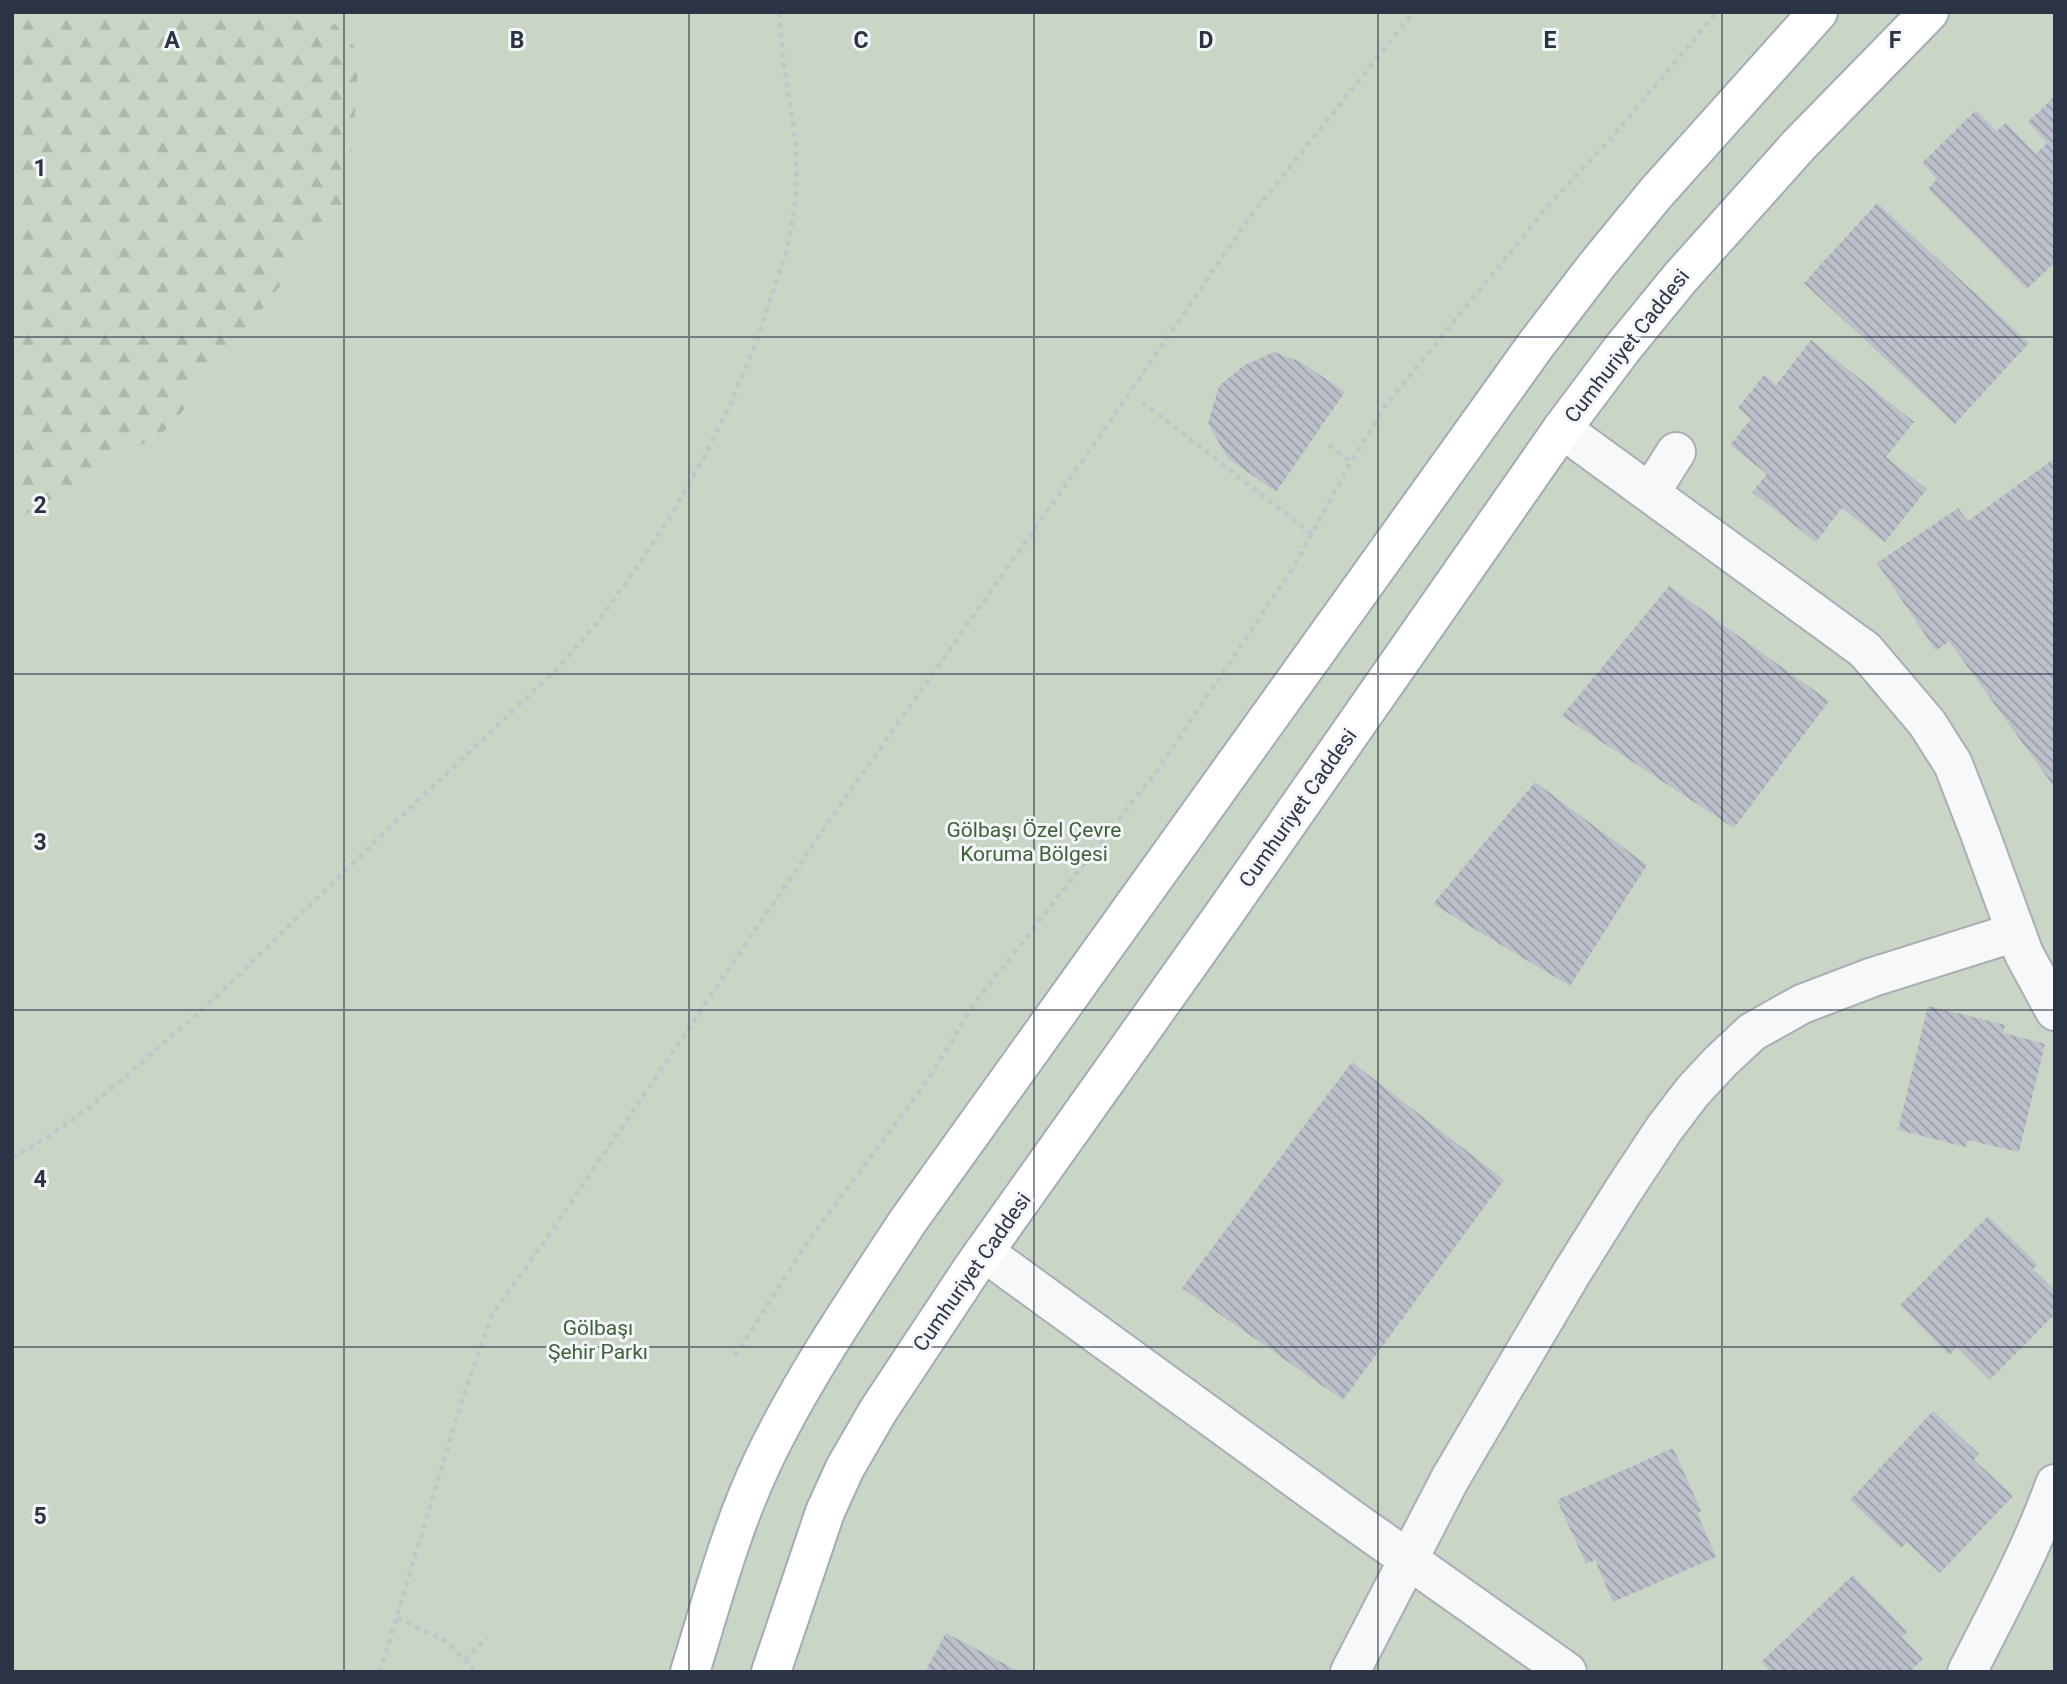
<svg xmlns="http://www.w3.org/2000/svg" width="2067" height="1684" viewBox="0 0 2067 1684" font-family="Roboto,sans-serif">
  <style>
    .green { fill: #c9d6c5 }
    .forest { fill: url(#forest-firs) }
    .building { fill: url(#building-back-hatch) }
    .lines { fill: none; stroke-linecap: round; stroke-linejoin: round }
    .minor-casing { stroke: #a9aeb7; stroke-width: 42 }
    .major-casing { stroke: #a3abb8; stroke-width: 42 }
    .path { stroke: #c2c5cb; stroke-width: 4.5; stroke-dasharray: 5 5; stroke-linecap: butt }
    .minor { stroke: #f7f8fa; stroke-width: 38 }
    .major { stroke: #fff; stroke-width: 38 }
    .grid { fill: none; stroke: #2b3445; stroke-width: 2; stroke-opacity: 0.55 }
    .labels { text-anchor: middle; stroke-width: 6; stroke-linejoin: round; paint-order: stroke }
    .street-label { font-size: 21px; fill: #2b3445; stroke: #f4f6f9 }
    .park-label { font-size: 21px; fill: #3f6138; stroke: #f4f6f9 }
    .grid-label { font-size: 23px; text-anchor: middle; font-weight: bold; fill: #2b3445; stroke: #f4f6f9; stroke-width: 6; stroke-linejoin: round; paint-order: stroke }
  </style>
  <defs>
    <pattern id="forest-firs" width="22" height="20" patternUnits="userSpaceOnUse" patternTransform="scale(1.75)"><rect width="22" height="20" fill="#c9d6c5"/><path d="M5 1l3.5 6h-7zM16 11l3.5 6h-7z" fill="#adb8ab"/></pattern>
    <pattern id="building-back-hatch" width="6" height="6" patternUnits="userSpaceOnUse" patternTransform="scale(1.75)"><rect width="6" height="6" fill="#bbc0ca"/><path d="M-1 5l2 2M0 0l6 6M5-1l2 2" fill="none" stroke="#989da6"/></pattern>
  </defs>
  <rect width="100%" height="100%" fill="#e4e7ec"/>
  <path class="green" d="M12,12H2055V1672H12Z"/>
  <path class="forest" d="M12,12H327L328,16L359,52L354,127L345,203L170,427L88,478L12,522Z"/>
  <path class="building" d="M2055,96V262L2027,289L1928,189L1937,179L1922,163L1976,110L1997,131L2006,123L2036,154L2047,143L2028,122Z
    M1877,203L2029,343L1955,424L1804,283Z
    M1811,340L1914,422L1886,457L1927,489L1885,542L1842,508L1816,542L1752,492L1767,474L1730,445L1751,419L1738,408L1764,375L1776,385Z
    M1274,352L1301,362L1345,392L1276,492L1228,458L1208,424L1219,386L1243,366Z
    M2055,458V788L1949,641L1936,651L1877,563L1958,508L1968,521Z
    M1669,586L1829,701L1734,828L1562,716Z
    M1535,782L1647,865L1570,986L1433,904Z
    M1928,1006L2005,1025L2003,1033L2045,1044L2019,1152L1968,1140L1966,1147L1898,1130Z
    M1352,1062L1504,1180L1343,1400L1182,1288Z
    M1988,1216L2038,1265L2033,1269L2055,1290V1314L1990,1380L1957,1347L1949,1355L1900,1305Z
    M1933,1411L1979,1454L1974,1460L2013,1496L1940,1573L1907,1542L1901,1548L1850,1500Z
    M1673,1448L1701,1511L1697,1513L1716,1557L1613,1602L1595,1560L1586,1564L1557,1500Z
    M1853,1575L1907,1632L1902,1637L1923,1659L1910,1672H1771L1761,1662Z
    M946,1633L1020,1672H925Z"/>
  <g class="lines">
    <defs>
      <path id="minor" d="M1562,429L1865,650L1927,723L1953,764L1979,831L2024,954L2055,1011
        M1650,493L1676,452
        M984,1252L1354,1521L1567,1672
        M1350,1672L1450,1479L1571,1274L1623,1191L1664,1129L1693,1091L1720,1062L1752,1032L1802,1004L1873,977L2016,932
        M1967,1672C1998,1611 2032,1549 2055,1484"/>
      <path id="major" d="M690,1672C712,1601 731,1528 763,1461C803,1377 857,1299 908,1221L1535,346L1597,265L1656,193L1818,12
        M771,1672L825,1512L845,1468L878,1411L972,1269L1224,914L1562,429L1622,349L1680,278L1798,146L1929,12"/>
    </defs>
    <use href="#minor" class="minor-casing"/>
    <use href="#major" class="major-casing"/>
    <path class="path" d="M1142,402L1312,534
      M1329,445L1351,462
      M12,1158L54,1133L90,1107L212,1001L390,827L558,668L600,619L638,566L673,512L705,455L733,398L757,340L787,250L793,219L797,182L796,145L783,58L779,12
      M735,1356L808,1241L929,1078L977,1000L1157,771L1295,565L1351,462L1385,406L1549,205L1612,137L1717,12
      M397,1618L446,1641L472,1667L473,1672
      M465,1660L488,1636
      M380,1672L462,1400L492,1315L551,1232L825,827L1102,433L1252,214L1414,12"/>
    <use href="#minor" class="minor"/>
    <use href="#major" class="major"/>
  </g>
  <path class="grid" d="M344,12V1672M689,12V1672M1034,12V1672M1378,12V1672M1722,12V1672M12,337H2055M12,674H2055M12,1010H2055M12,1347H2055"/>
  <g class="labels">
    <g class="street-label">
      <text transform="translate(1627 346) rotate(-52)" y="7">Cumhuriyet Caddesi</text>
      <text transform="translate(1298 808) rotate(-55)" y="7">Cumhuriyet Caddesi</text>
      <text transform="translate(972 1272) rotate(-55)" y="7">Cumhuriyet Caddesi</text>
    </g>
    <g class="park-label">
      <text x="1034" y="837">Gölbaşı Özel Çevre<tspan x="1034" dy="24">Koruma Bölgesi</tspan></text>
      <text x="598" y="1335">Gölbaşı<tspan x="598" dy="24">Şehir Parkı</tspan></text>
    </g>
  </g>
  <g class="grid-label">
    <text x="172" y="48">A</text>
    <text x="517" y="48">B</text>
    <text x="861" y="48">C</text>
    <text x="1206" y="48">D</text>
    <text x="1550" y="48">E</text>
    <text x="1895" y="48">F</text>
    <text x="40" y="176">1</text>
    <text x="40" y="513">2</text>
    <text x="40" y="850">3</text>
    <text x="40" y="1187">4</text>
    <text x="40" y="1524">5</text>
  </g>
  <rect width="2067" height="1684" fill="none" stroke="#2b3445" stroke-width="28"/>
</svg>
